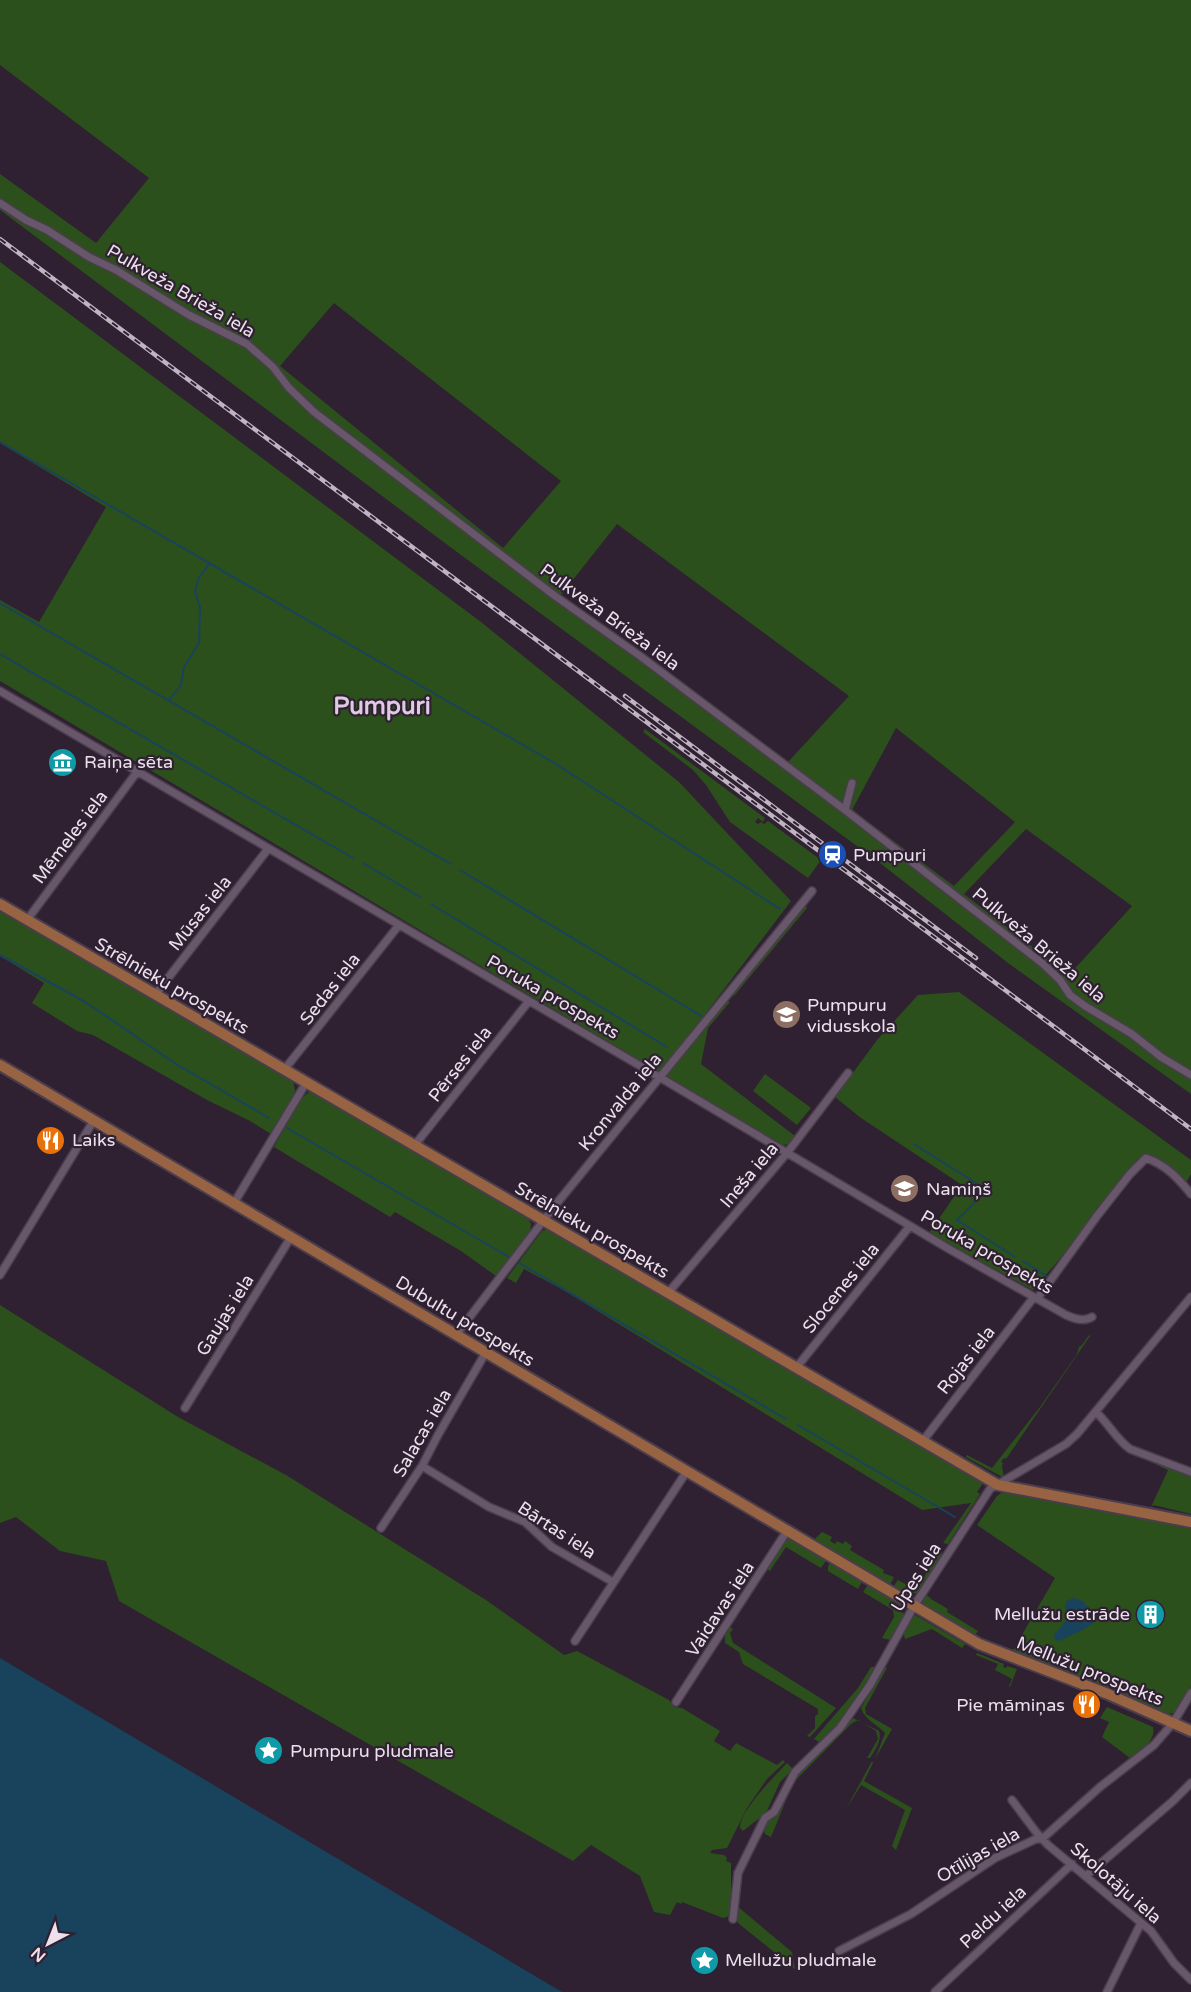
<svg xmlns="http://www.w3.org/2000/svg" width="1191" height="1992" viewBox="0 0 1191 1992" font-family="'Varela Round',sans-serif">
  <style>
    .green { fill: #2c501b; fill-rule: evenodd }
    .water { fill: #19435c }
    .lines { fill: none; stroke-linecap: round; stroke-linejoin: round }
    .stream { stroke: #19435c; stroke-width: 2 }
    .minor-casing { stroke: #4a3d4c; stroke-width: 10 }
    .primary-casing { stroke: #4a3d4c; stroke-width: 14 }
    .minor { stroke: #68566b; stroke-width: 7 }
    .primary { stroke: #976343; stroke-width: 10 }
    .rail-casing { stroke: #c0b4c2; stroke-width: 4.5 }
    .rail { stroke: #2f2032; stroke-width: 2; stroke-dasharray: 7; stroke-linecap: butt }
    .labels { text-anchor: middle; stroke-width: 4.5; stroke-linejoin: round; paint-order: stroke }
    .street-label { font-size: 18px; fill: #ebe0ec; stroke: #2f2032 }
    .poi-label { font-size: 18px; fill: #ebe0ec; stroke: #2f2032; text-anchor: start }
    .district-label { font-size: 24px; font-weight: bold; fill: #decae2; stroke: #2f2032 }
  </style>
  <rect width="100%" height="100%" fill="#2f2032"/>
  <path class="green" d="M0,0H1191V1094L1008,963L880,863L461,555L0,210V174L96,243L149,178L0,65ZM334,303L561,481L503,548L280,366ZM617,524L849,696L788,762L561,595ZM896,728L1015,822L954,886L852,810ZM1026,829L1132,906L1069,975L964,894Z
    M0,262L481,622L679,782L791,901L706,1013L709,1022L727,1001L730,1002L708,1028L701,1064L795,1136L789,1144L783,1145L764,1134L0,681V600L39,622L106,507L0,443Z
    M645,729L765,818L763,822L758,818L755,822L758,824L761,822L764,824L768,821L821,860L808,878L730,822L706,785L693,770L643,732Z
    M805,906L807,908L734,996L732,994Z
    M0,910L293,1081L295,1090L294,1096L271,1134L250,1121L207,1100L93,1035L77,1031L32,1003L44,983L0,956Z
    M959,992L1191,1160V1174L1184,1186L1146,1158L1033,1290L929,1233L962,1185L861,1118L835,1097L877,1040L918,995Z
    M765,1074L811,1108L797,1125L753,1091Z
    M310,1091L528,1218L531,1224L530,1232L496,1276L461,1251L395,1212L390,1217L274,1147L300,1100Z
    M548,1229L976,1477L983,1483L977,1492L980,1494L948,1544L943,1543L971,1503L922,1510L565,1291L524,1269L516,1283L507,1278L542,1231Z
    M0,1305L178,1417L286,1475L486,1600L564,1655L577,1651L669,1700L674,1707L682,1708L720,1731L714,1741L730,1751L736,1743L777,1765L783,1760L785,1762L767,1779L747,1808L727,1848L712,1850L710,1853L724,1855L727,1858L726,1861L731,1863V1888L733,1890L731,1912L727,1917L723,1918L682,1902L681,1904L677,1902L670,1915L654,1912L640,1876L591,1845L573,1861L119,1601L106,1561L60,1551L16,1517L0,1523Z
    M1089,1335L1090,1336L1006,1459L1004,1458L1001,1462L1003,1463L1002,1466L1004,1478L966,1457L967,1455L992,1468L1040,1407L1077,1354L1079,1347L1082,1345Z
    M1131,1452L1191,1475V1514L1154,1505L1151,1507L1168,1470L1131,1453Z
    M1004,1491L1191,1527V1687L1174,1713L1166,1714L1076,1675L1012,1652L1055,1578L977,1525L997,1496Z
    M822,1532L832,1537L830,1541L835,1544L837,1541L843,1544L845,1541L852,1546L850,1550L884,1570L883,1573L894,1577L890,1585L814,1540Z
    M789,1538L825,1557V1562L821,1568L786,1547L770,1571L766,1569L781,1546Z
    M941,1550L942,1555L917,1593L911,1594L909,1596L893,1587L898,1580L916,1590Z
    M832,1562L863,1580L858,1589L828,1571V1566Z
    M869,1583L903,1605L901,1612L905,1614L890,1640L882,1638L894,1617L893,1610L863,1592Z
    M927,1595L931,1599L948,1609L947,1612L978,1631L975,1635L924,1605L922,1601Z
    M915,1615L965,1644L962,1648L932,1629L905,1639L903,1631Z
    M730,1627L733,1629L730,1633L733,1643L836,1708L810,1737L807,1736L815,1728V1716L818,1714V1709L743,1664L739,1652L725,1643V1635Z
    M977,1653L1004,1664L1003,1667L1006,1668L1007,1666L1017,1669L1010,1687L1009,1686L1012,1679L995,1670L998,1664L976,1655Z
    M871,1667H876L838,1728L835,1726L822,1744L814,1739L858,1688Z
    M885,1667L887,1668L865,1708L866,1714L892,1729L875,1759L885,1733C878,1725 864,1719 861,1708Z
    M1107,1707L1153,1727C1156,1742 1141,1750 1130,1758L1102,1737L1109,1722L1100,1718Z
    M853,1718L879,1731C882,1741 875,1750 870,1758H867L878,1739L876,1731L858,1720L851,1724L793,1783L771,1837L765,1834L764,1830L769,1819L775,1816L796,1776Z
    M872,1761L873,1763L864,1781L912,1808L896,1850L892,1846L905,1810L861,1785L845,1811Z
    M787,1763L793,1769L780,1782L766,1813L743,1831L740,1828C740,1810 774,1777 787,1763Z
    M737,1906L792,1952L795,1969L738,1923L736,1917Z"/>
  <path class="water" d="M1075,1598L1083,1601L1096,1618V1620C1090,1628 1069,1636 1059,1641L1055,1640L1054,1635L1067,1619C1066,1609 1061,1600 1075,1598Z
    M0,1658L562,1992H0Z"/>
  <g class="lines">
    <path class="stream" d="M0,442L556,764L780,909
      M0,603L451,864
      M0,654L353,858
      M169,700L181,685L184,667L199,643L200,607L195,592L198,579L209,564
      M363,863L420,897
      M460,870L703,1017
      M431,904L667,1047
      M0,955L87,1003L176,1064L269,1118
      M287,1128L509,1257
      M914,1144L987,1190L957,1220L1015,1257
      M1023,1261L1048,1277
      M519,1263L786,1419
      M798,1425L955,1517"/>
    <defs>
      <path id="minor" d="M0,203L26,220L47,230L89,257L116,270L189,315L247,344L273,367L289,388L314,412L555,596L640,656L845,810L1042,963L1060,980L1070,995L1085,1006L1132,1034L1161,1057L1191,1075
        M0,691L666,1081L949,1249L1066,1315C1075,1319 1084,1322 1092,1317
        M845,810L852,783
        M27,920L137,772
        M155,995L268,849
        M284,1070L399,925
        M414,1146L529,1001
        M234,1203L306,1083
        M0,1275L94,1120
        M668,1293L787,1153L848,1073
        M1037,1299L1097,1216L1130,1174L1146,1158C1166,1165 1178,1178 1191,1194
        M456,1335L553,1208L812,891
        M796,1368L910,1226
        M185,1408L291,1237
        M1096,1412C1109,1424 1116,1439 1130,1449L1191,1472
        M922,1442L1034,1297
        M422,1466L489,1507L525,1522L552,1547L613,1582
        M381,1528L422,1466L438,1435L486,1352
        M575,1641L687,1471
        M676,1702L787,1531
        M1012,1800L1036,1832L1048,1845L1151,1931L1174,1963L1191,1980
        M1086,1876L1173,1801L1191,1783
        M733,1919L738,1873L765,1818L774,1812L795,1772L840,1728L870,1685L914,1606L990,1489L1066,1444L1077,1434L1191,1297
        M839,1951L911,1914L995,1858L1036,1839H1042L1100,1787L1154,1745L1173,1723L1191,1693
        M935,1992L1072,1864
        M1107,1992L1141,1923"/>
      <path id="primary" d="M0,904L998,1485L1191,1522
        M0,1065L979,1644L1108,1694L1191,1731"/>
    </defs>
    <use href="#minor" class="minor-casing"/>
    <use href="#primary" class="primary-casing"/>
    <use href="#minor" class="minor"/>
    <use href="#primary" class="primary"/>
    <defs>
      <path id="rail" d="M0,239L1191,1129
        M625,696L976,958"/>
    </defs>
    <use href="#rail" class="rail-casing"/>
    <use href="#rail" class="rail"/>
  </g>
  <defs>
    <symbol id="museum-disc" viewBox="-11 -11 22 22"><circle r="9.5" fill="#0f9aa8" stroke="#2f2032"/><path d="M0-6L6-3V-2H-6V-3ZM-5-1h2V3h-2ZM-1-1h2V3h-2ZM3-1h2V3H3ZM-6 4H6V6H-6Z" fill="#fff"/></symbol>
    <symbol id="station-disc" viewBox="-11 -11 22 22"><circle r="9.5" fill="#1a4fb4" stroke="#2f2032"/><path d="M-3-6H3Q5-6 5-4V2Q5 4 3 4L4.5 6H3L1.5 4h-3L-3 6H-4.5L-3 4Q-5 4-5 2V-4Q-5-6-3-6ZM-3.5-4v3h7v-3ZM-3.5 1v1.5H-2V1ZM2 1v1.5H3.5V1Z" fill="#fff"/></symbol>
    <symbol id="school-disc" viewBox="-11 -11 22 22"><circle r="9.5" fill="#8d6e63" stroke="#2f2032"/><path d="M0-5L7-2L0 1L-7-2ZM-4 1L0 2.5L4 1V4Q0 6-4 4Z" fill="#fff"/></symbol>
    <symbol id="restaurant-disc" viewBox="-11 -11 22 22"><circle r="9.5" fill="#e8710a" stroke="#2f2032"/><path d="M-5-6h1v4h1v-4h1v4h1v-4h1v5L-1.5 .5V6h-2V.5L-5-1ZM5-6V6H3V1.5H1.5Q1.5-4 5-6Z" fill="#fff"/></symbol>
    <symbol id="building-disc" viewBox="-11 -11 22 22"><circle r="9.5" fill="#0f9aa8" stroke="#2f2032"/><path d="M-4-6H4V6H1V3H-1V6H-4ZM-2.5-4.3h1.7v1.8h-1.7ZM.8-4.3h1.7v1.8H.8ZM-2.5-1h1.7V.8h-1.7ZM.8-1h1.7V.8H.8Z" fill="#fff"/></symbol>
    <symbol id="sight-disc" viewBox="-11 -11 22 22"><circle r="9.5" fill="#0f9aa8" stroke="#2f2032"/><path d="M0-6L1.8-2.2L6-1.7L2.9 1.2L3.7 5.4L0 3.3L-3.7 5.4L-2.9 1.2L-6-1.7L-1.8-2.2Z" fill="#fff"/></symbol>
  </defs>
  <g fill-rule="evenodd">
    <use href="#museum-disc" x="46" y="746" width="33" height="33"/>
    <use href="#station-disc" x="816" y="838" width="33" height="33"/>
    <use href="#school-disc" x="770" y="998" width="33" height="33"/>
    <use href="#restaurant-disc" x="34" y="1124" width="33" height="33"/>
    <use href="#school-disc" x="888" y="1172" width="33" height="33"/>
    <use href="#building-disc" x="1134" y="1598" width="33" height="33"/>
    <use href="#restaurant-disc" x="1070" y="1688" width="33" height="33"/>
    <use href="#sight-disc" x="252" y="1734" width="33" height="33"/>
    <use href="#sight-disc" x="688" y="1944" width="33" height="33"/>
  </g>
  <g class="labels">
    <g class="street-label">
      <text transform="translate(181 291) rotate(30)" y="6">Pulkveža Brieža iela</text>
      <text transform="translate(610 617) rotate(36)" y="6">Pulkveža Brieža iela</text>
      <text transform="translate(70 837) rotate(-53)" y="6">Mēmeles iela</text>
      <text transform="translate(200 913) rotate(-52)" y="6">Mūsas iela</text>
      <text transform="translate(1039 945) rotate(40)" y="6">Pulkveža Brieža iela</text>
      <text transform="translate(172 986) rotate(30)" y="6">Strēlnieku prospekts</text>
      <text transform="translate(330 989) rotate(-52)" y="6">Sedas iela</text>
      <text transform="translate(553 997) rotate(30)" y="6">Poruka prospekts</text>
      <text transform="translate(460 1064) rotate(-52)" y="6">Pērses iela</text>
      <text transform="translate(620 1102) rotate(-51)" y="6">Kronvalda iela</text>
      <text transform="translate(749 1175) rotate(-50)" y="6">Ineša iela</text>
      <text transform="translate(592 1230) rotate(30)" y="6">Strēlnieku prospekts</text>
      <text transform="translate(987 1252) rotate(30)" y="6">Poruka prospekts</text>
      <text transform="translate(841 1288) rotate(-51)" y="6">Slocenes iela</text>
      <text transform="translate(225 1315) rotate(-58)" y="6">Gaujas iela</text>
      <text transform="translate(465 1321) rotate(31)" y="6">Dubultu prospekts</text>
      <text transform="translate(966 1360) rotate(-52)" y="6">Rojas iela</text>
      <text transform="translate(422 1433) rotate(-60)" y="6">Salacas iela</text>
      <text transform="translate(557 1530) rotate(33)" y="6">Bārtas iela</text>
      <text transform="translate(916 1577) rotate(-58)" y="6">Upes iela</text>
      <text transform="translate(720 1609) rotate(-57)" y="6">Vaidavas iela</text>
      <text transform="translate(1090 1671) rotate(22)" y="6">Mellužu prospekts</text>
      <text transform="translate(978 1855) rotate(-30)" y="6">Otīlijas iela</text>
      <text transform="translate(1116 1883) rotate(41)" y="6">Skolotāju iela</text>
      <text transform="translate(993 1917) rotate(-43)" y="6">Peldu iela</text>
    </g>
    <g class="poi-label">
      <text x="84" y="768">Raiņa sēta</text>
      <text x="853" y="861">Pumpuri</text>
      <text x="807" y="1011">Pumpuru<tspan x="807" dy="21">vidusskola</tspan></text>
      <text x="72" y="1146">Laiks</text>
      <text x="926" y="1195">Namiņš</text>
      <text x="1130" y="1620" text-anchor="end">Mellužu estrāde</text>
      <text x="1065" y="1711" text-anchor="end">Pie māmiņas</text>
      <text x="290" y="1757">Pumpuru pludmale</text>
      <text x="725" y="1966">Mellužu pludmale</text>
    </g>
    <g class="district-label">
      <text x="382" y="714">Pumpuri</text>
    </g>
  </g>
  <g transform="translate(48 1944) rotate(222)" stroke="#2f2032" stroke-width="4.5" paint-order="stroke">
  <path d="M0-4.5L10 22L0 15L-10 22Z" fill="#ebe0ec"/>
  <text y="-9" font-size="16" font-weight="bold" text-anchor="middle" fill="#ebe0ec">N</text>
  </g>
</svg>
